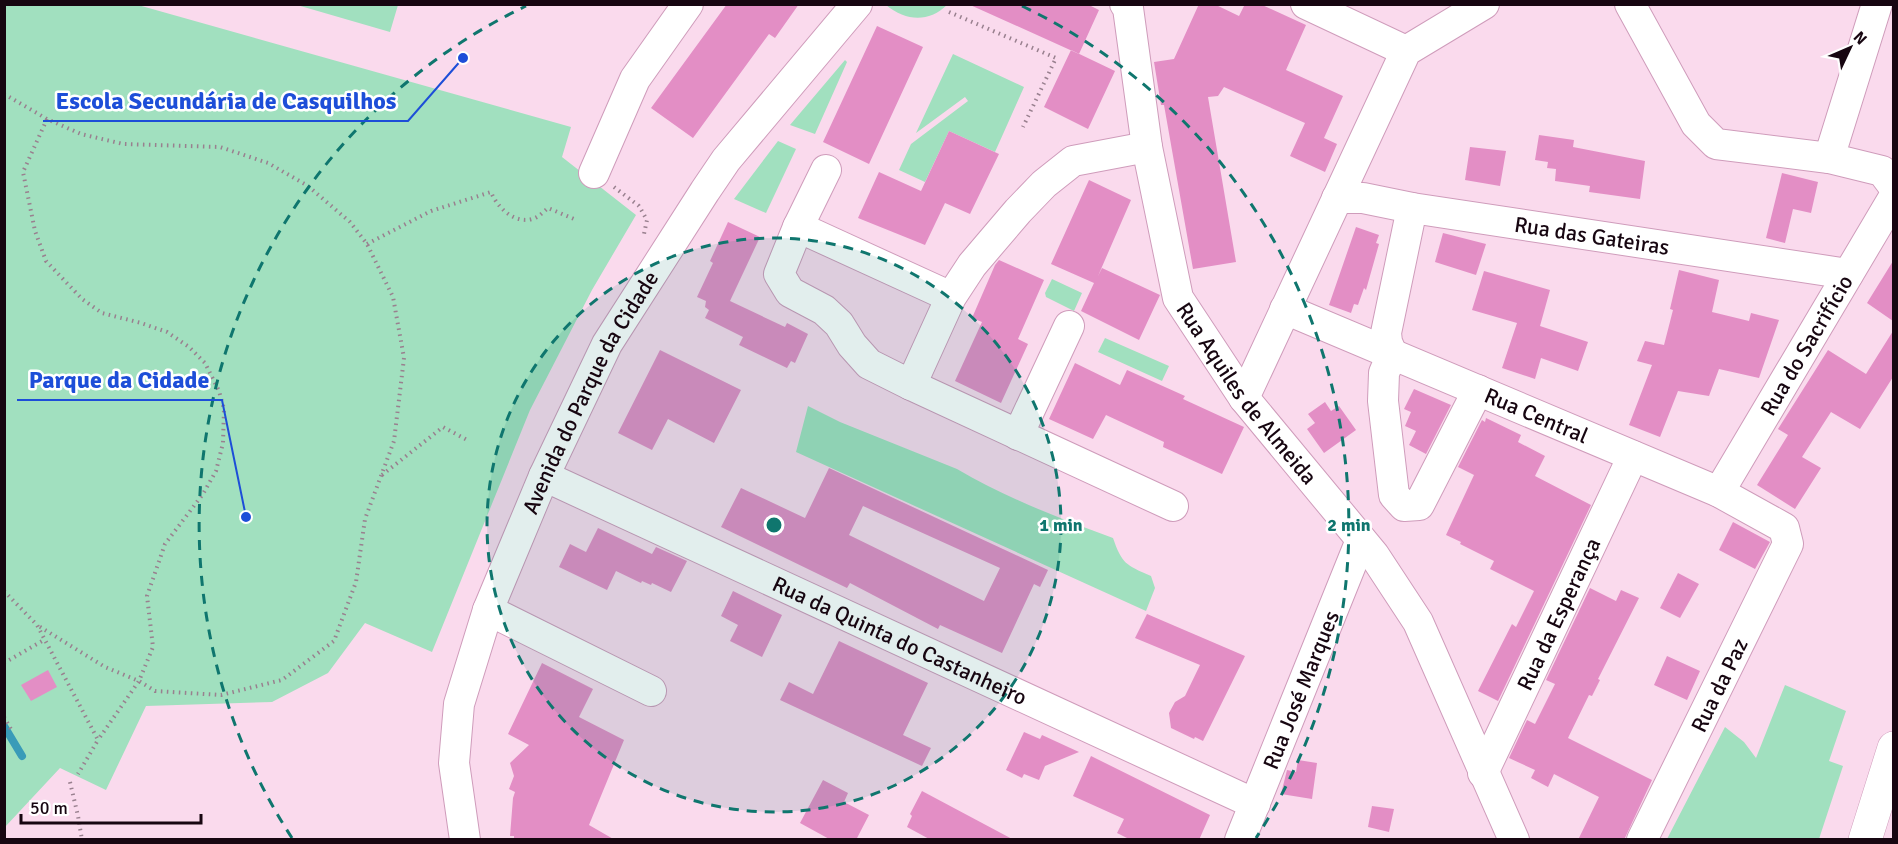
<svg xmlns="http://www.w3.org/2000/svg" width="1898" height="844" viewBox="0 0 1898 844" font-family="Signika,sans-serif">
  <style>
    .green { fill: #a1e0bf }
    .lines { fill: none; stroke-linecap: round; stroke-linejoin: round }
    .stream { stroke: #399bb8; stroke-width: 8 }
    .building { fill: #e38ec5; fill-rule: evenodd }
    .minor-casing { stroke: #cf9cbb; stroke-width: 32 }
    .highway-casing { stroke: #cf9cbb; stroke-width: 34 }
    .path { stroke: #99808f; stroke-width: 4; stroke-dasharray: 1.5 4.5; stroke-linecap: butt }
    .minor { stroke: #fff; stroke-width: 30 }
    .highway { stroke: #fff; stroke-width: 33 }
    .ring { fill: none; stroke: #0f766e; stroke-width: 3; stroke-dasharray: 10 8 }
    .labels { text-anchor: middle; stroke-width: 5; stroke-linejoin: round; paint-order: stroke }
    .street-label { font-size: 22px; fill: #170611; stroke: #fff }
    .centre { fill: #0f766e; stroke: #fff; stroke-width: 3 }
    .ring-label { font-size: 18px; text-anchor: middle; font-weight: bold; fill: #0f766e; stroke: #fff; stroke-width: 5; stroke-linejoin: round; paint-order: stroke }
    .leader { fill: none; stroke: #1d4ed8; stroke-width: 2 }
    .callout-dot { fill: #1d4ed8; stroke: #fff; stroke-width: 2 }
    .callout-label { font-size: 24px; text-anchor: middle; font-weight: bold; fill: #1d4ed8; stroke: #fff; stroke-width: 5; stroke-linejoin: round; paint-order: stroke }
  </style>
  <rect width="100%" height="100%" fill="#fadaed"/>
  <path class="green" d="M5,5H138L571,127L562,157L636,215L592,290L530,410L432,652L365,623L328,673L272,702L146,706L106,790L60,768L5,827Z
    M297,5H398L390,32Z
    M886,5H947C928,23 906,21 886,5Z
    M953,54L1024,87L995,152L949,131L925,182L899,170L911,144L968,101L965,97L916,133Z
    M845,60L847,62L815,134L790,125Z
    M778,141L796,149L766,213L734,199Z
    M1052,279L1082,293L1074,311L1046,297L1045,293Z
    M1105,338L1169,366L1162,381L1098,352Z
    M808,406L840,422L957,469C1006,498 1059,518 1113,538C1122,564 1126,565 1151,576L1155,588L1146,611L796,452Z
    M1785,685L1846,711L1829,761L1843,766L1819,839H1667L1725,727L1744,742L1756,758Z"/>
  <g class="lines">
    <path class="stream" d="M4,726L22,756"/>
  </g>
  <path class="building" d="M727,4H799L775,38L769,34L693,138L651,108Z
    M968,4H1087L1099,10L1079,54Z
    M1199,4H1214L1239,16L1245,4H1260L1306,25L1286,70L1343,96L1324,138L1337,144L1325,172L1290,156L1305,123L1224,87L1218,96L1208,97L1236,262L1193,269L1164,105H1161L1154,62L1174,59Z
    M877,26L923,47L869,164L823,142Z
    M1071,50L1115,71L1088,129L1044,107Z
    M949,131L999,154L970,214L945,203L925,245L858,218L879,172L921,191Z
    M1539,135L1574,140L1573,147L1645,161L1640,199L1589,192L1590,186L1555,181L1556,169L1547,168L1548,162L1535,160Z
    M1470,147L1506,151L1500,186L1465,180Z
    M1782,173L1818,182L1811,213L1793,209L1785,243L1766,238Z
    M1089,180L1131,200L1098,276L1102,268L1160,295L1139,340L1081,311L1094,283L1051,264Z
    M728,222L760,237L730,301L785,327L787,323L808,334L795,363L791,361L787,368L739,345L743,337L705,318L709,310L705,307L706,301L697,297L713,263L710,261Z
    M1356,227L1379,235L1376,243L1379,244L1366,290L1364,288L1358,305L1354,304L1351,313L1329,305Z
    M1443,233L1486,244L1476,275L1435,262Z
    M999,260L1044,280L1018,339L1028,344L1001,403L955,381L982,322L972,318L995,265Z
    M1893,261V321L1867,303Z
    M1679,270L1719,280L1712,312L1749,321L1751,313L1779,320L1759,378L1719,369L1709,396L1678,391L1660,437L1629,425L1652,365L1637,361L1645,341L1664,345L1673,310L1670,309Z
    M1484,271L1550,290L1540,326L1588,342L1578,371L1541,358L1535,379L1502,368L1517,323L1472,310Z
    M1893,331V377L1860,429L1831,412L1802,457L1821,468L1795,509L1757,485L1788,435L1778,429L1828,350L1866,374Z
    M660,350L741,390L714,443L668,419L652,450L618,433Z
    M1075,363L1120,385L1127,370L1185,396L1183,399L1244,427L1222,474L1163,447L1164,442L1106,415L1093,439L1049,419Z
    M1414,389L1451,405L1426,454L1409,445L1416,431L1405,426L1411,412L1404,409Z
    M1325,402L1331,411L1339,406L1356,430L1324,453L1307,429L1315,423L1308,414Z
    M1486,418L1521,435L1518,442L1545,456L1535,476L1591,505L1498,701L1478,691L1512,624L1516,627L1534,591L1490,569L1494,561L1460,544L1461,542L1446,535L1474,475L1458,467L1482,420L1485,422Z
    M829,468L1048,570L1040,587L1034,584L1002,653L940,625L938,629L850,583L847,588L721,527L741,488L805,518ZM863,506L1000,568L984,601L849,535Z
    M1733,522L1770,542L1755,569L1719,550Z
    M598,528L652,554L656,547L687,561L671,592L652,583L651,585L642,581L641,583L616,571L607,590L559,567L570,544L586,552Z
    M1678,573L1699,584L1680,618L1660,608Z
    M1590,588L1616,601L1621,590L1639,598L1598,679L1600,680L1592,696L1589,695L1568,738L1652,780L1624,840H1578L1599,797L1554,774L1548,787L1531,778L1535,770L1509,758L1527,720L1535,724L1555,684L1546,680Z
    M733,591L782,615L762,657L730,641L738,625L721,616Z
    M1147,614L1245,656L1203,741L1195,737L1194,739L1171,728L1169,713L1175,702L1185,696L1200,665L1135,638Z
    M839,641L928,683L903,735L931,748L922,766L780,700L789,682L813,694Z
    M1667,656L1700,671L1687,700L1654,685Z
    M542,663L593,689L579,717L624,740L589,825L615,840H514V836H510L513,798L515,792L509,789L514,776L510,763L529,745L508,734Z
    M48,670L57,687L31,701L21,685Z
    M1024,732L1040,739L1042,735L1079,752L1045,766L1039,780L1024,774L1022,778L1006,770Z
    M1091,756L1210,815L1199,840H1131L1117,833L1124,819L1073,796Z
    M1298,760L1317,763L1312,799L1281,794L1287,770L1296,772Z
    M823,780L848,793L844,802L869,815L856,840H831L800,823Z
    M922,791L1014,840H931L907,827L912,816L910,814Z
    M1372,806L1394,809L1389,832L1368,827Z"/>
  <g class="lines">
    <defs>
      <g id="minor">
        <path id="s1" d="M1125,4L1128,8L1147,147L1178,298L1244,398L1374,555L1418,622L1514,840"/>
        <path d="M1306,4L1406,51"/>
        <path d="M1630,4L1696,124L1716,144L1829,158L1882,171L1894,187"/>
        <path d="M1829,158L1877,4"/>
        <path d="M594,173L635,79L688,4"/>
        <path id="s2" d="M1337,198H1363L1412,208L1848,274"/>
        <path d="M1412,208L1386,333L1387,342L1392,354L1384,373L1383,401L1394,495L1404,506L1419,505L1478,390"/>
        <path d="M798,227L826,170"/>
        <path d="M951,297L911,385L869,364L852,345L839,324L824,310L790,292L779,274L798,227L951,297L972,265L1018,211L1044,184L1073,161L1147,147"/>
        <path id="s3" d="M1285,309L1719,492L1784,528L1788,544L1642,840"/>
        <path d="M911,385L1173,506"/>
        <path d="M1244,398L1406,51L1484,4"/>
        <path d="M1018,435L1069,326"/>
        <path id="s4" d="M544,476L1255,804"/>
        <path id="s5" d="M1719,492L1894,197"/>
        <path d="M488,610L651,691"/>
        <path id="s6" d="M1483,773L1633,456"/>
        <path id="s7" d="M465,840L454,763L459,704L488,610L544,476L607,344L705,191L726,160L857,4"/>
        <path id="s8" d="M1240,840L1361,540"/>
      </g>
      <path id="highway" d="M1865,840L1894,748"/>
    </defs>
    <use href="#minor" class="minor-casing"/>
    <use href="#highway" class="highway-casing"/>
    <path class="path" d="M949,12L1056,58L1023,127
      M4,94L47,119L81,134L123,144L220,147L268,163L308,186L350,222L367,244L393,297L404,358L394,441L365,519L356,582L334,641L282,680L221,695L155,691L139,681L105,667L37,625
      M47,119L23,172L35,231L46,261L82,299L102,313L141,323L167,332L189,347L205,363L219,391L224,409L223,443L216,471L203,494L165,544L147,596L153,647L139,681L98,740
      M614,187L639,206L647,220L644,234
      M367,244L431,211L491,192C497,207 514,224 532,219C538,218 543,212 548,208L574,219
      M382,475L443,427L469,441
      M4,591L37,625L98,740L78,774
      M4,663L44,640
      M4,717L12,731
      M70,782L78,816L82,840"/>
    <use href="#minor" class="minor"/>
    <use href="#highway" class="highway"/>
  </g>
  <circle cx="774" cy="525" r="287" fill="#0f766e" fill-opacity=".12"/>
  <g class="ring">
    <circle cx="774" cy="525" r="287"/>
    <path d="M292 838A575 575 0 0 1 526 6M1022 6A575 575 0 0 1 1256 838"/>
  </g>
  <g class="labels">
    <g class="street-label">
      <text dy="8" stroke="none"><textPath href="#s2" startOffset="258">Rua das Gateiras</textPath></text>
      <text dy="8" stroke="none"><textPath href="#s5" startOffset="171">Rua do Sacrifício</textPath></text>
      <text dy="8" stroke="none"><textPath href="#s1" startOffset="417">Rua Aquiles de Almeida</textPath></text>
      <text dy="8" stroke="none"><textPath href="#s7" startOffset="476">Avenida do Parque da Cidade</textPath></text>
      <text dy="8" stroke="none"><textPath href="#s3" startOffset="273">Rua Central</textPath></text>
      <text dy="8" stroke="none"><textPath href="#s6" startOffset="176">Rua da Esperança</textPath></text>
      <text dy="8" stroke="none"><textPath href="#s4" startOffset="392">Rua da Quinta do Castanheiro</textPath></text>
      <text transform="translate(1719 685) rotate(-64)" y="8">Rua da Paz</text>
      <text dy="8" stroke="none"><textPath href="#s8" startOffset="162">Rua José Marques</textPath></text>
    </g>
  </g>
  <circle cx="774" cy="525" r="9" class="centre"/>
  <g class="ring-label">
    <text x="1061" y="531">1 min</text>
    <text x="1349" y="531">2 min</text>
  </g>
  <path class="leader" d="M463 58L408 121H43M246 517L222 400H17"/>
  <g class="callout-dot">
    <circle cx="463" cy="58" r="6"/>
    <circle cx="246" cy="517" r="6"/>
  </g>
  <g class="callout-label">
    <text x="226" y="109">Escola Secundária de Casquilhos</text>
    <text x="119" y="388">Parque da Cidade</text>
  </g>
  <rect width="1898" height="844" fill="none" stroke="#170611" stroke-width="12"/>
  <g transform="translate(1850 48) rotate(46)" stroke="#ffffff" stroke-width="4.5" paint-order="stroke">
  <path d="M0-4.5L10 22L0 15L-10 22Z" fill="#170611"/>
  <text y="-9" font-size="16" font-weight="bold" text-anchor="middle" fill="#170611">N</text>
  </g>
  <path d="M21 814v9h180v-9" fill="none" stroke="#170611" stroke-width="3"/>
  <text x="30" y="814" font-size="18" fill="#170611" stroke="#ffffff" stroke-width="4.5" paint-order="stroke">50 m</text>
</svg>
